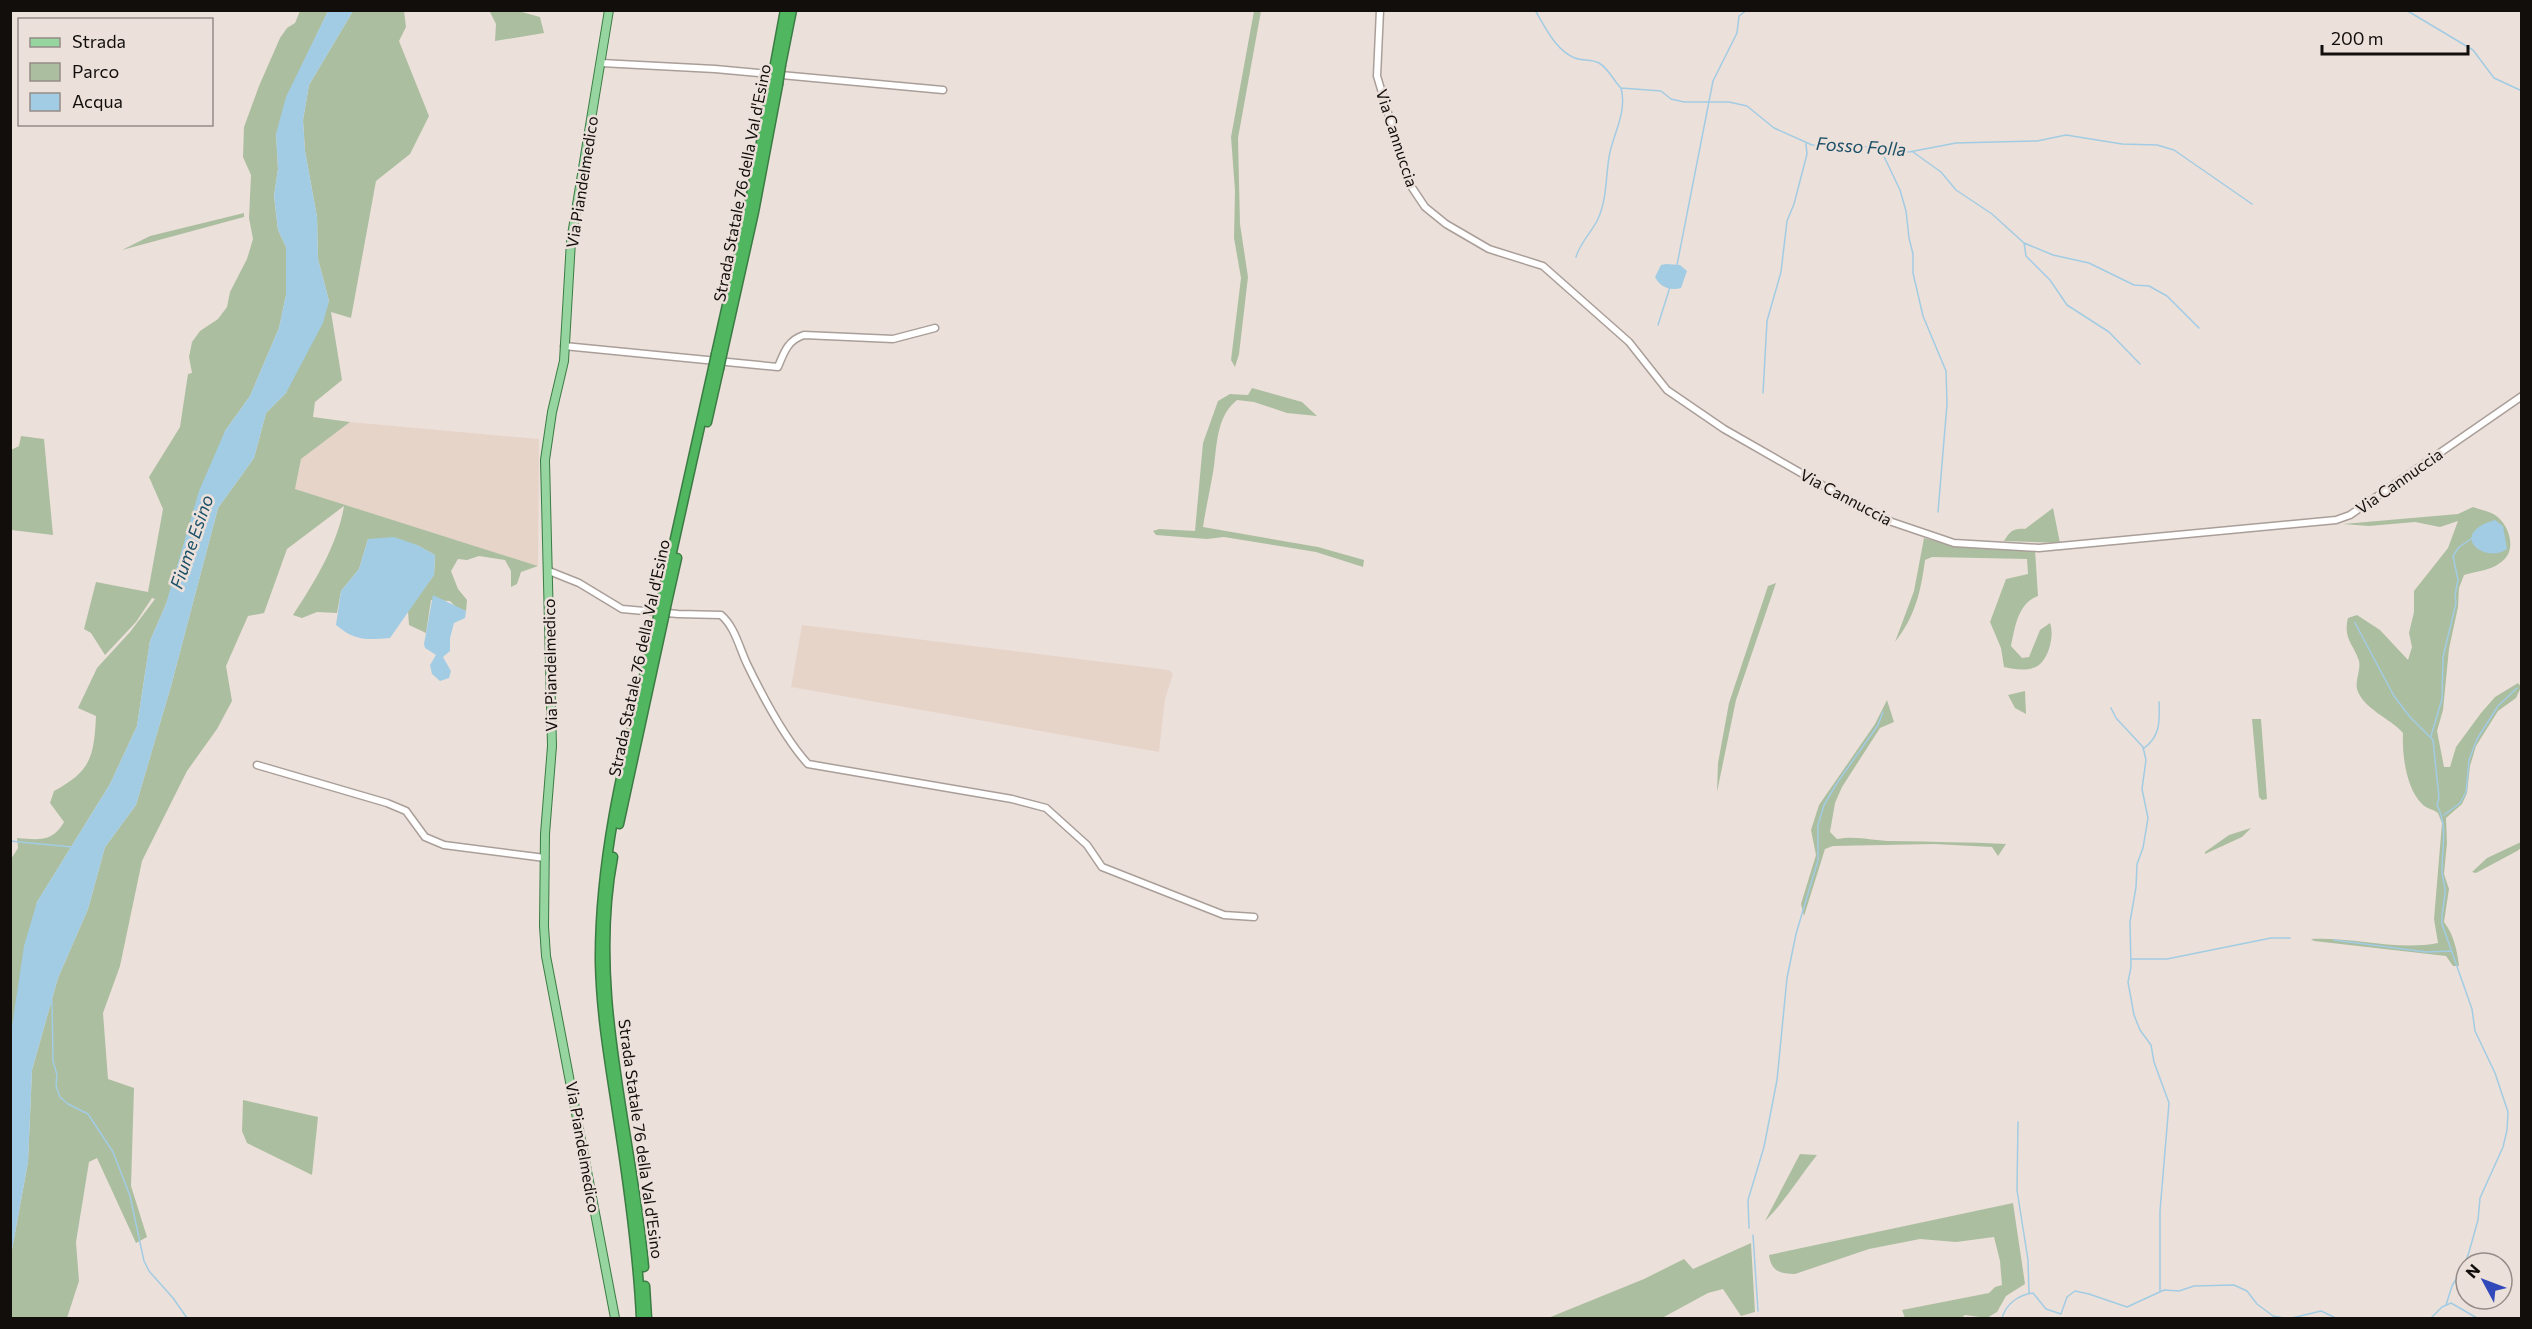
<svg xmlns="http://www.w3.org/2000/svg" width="2532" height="1329" viewBox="0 0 2532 1329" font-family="Commissioner,sans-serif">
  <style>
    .built { fill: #e7d4c9 }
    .green { fill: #acbea0 }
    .water { fill: #a2cce3 }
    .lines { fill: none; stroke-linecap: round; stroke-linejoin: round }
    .stream { stroke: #a2cce3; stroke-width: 1.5 }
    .minor-casing { stroke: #aa9e99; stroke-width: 9 }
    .major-casing { stroke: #3a7c43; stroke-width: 10 }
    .highway-casing { stroke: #3a7c43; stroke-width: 11 }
    .minor { stroke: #fff; stroke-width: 6 }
    .major { stroke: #96d4a0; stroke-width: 8 }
    .highway { stroke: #50b760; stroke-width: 8 }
    .highway-bridge-casing { stroke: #3a7c43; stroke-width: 11; stroke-linecap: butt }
    .highway-bridge { stroke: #50b760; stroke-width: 8 }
    .labels { text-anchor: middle; stroke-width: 5; stroke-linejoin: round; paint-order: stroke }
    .street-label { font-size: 16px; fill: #120e0c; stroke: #ece0da }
    .water-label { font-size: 18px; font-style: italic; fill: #1b5068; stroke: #ece0da }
  </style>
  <rect width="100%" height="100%" fill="#ece0da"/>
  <path class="built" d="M350,422L539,439L538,566L295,489L301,459Z
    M802,625L1169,670L1173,674L1165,699L1159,752L791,687Z"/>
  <path class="green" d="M300,11H328L302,65L276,134L278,169L274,196L278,230L286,247V295L279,328L250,396L225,431L166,604L150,641L137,726L110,784L37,902L11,1040V859L18,848L17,838C39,840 53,842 64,822L50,803L54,791C91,771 94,757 96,716L78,708L97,668L130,632L155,599L152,598L136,622L105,655L91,633L84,629L96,582L148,592L163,509L149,477L180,427L188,374L192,373L189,357L192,342L200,331L218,319L227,307L230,292L247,259L253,239L249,218L251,175L243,157L244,127L259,86L280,38L287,28L295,23Z
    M353,11H404L406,27L399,41L429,116L410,154L376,181L351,318L331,312L342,380L315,402L313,417L350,422L301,459L295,489L538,566L521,572L517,584L511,587V571L505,560L479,556L467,560L458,559L451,571L458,589L467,600L466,611L456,607L450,601L431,600L426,633L409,625L408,611L434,575L435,555L417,545L368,539L359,569L341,591L337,613L317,612L302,618L293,615C314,583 338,544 344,506L287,549L264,613L248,616L226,666L232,701L217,729L187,771L142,861L120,966L103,1013L108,1079L134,1088L131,1186L147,1237L136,1243L97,1158L89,1162L76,1242L79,1281L67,1318H11V1255L28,1162L32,1070L58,978L88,909L105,847L136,805L171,686L218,508L254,458L266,413L286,393L329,301L318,259L317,217L305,151L303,120L309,85Z
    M476,11H518L540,17L544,33L495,41L496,24L490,12Z
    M1254,11H1261L1238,138L1240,224L1248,277L1239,354L1235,367L1231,360L1241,278L1234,238L1235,191L1231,137Z
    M244,213V217L122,250L150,236Z
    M1252,388L1302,402L1317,416L1287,413L1254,402L1237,400C1217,416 1217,443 1214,466C1211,486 1206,507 1203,527L1318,547L1364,560L1363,567L1316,552L1224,537L1207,539L1156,535L1153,531L1159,529L1195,531L1203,443L1218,401L1230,394L1248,395Z
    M21,436L44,439L53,535L11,530V450L19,446Z
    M2473,507C2480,510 2489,511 2495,515C2510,525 2518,552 2500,563C2489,571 2477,571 2464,575L2459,588L2458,607L2449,649L2443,710L2437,731L2444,767H2450L2456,747L2481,713L2495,697L2518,683L2521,687L2516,698L2498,711L2476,746L2470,766L2467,793L2462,804L2446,818L2447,843L2444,874L2449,889L2444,922C2454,935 2457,950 2459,966H2453L2446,956L2314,941L2311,939C2353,937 2397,951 2438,943L2434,919L2442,823L2438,813C2433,809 2427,809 2422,804C2406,788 2402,755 2403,733C2390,718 2363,709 2357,689C2355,680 2361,670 2359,661C2353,643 2343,639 2348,618L2357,615L2380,630L2408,660L2412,647L2409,633L2414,612V591L2448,548L2458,521L2440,527L2415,522L2369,526L2343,524L2458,514Z
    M2053,508L2060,543L2004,541C2010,531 2014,528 2025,529Z
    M1924,538L1949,545L2035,550L2038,596C2018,603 2015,627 2011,646L2022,658L2029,657L2040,630L2050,623C2055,636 2048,664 2033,668C2024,671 2013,669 2004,667L2001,648L1990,622L2006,579L2028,574L2027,559L1932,557L1925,560C1921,591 1915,617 1895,642L1914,591Z
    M1776,583L1736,700L1717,792L1718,763L1729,703L1768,586Z
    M2025,691L2026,714L2015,708L2008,695Z
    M1887,700L1894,722L1880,728L1842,787L1835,803L1830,832L1837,839C1856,835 1874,841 1893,841C1931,842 1969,842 2006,844L1998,856L1992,847L1934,844L1833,846L1825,849L1804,916L1801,904L1816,855L1811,830L1819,805L1875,724Z
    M2252,719H2261L2267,799L2262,800L2259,797Z
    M2251,828L2242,837L2205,854V852L2229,835Z
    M2521,842V848L2517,851L2476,873L2472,872L2487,858Z
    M243,1100L318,1117L312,1175L247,1143L242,1131Z
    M1800,1154L1817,1155C1799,1177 1785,1202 1765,1221Z
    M2013,1203L2025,1284L2006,1296L1997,1312L1987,1318L1965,1315L1961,1318H1905L1902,1310L1989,1293L1995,1287L2002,1285L2000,1261L1994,1237L1956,1242L1920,1239L1869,1249L1795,1274C1780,1274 1771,1271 1769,1255Z
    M1751,1243L1755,1312L1741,1316L1723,1289L1708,1293L1662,1318H1548L1644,1279L1684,1259L1693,1269Z"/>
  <path class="water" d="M328,11H353L309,85L303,120L305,151L317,217L318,259L329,301L323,323L286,393L266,413L254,458L218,508L171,686L136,805L105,847L88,909L58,978L32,1070L28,1162L11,1255L10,1040L24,946L37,902L110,784L137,726L150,641L166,604L199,491L225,431L250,396L279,328L286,295V247L278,230L274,196L278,169L276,134L286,97Z
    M1666,264L1680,265L1687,271L1681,288C1670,291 1660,287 1655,277L1661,265Z
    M2495,520L2503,526L2507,549C2485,565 2446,534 2495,520Z
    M394,537L417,545L435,555L434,575L390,638C366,640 355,641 336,625L341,591L359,569L368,539Z
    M433,595L466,611L465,618L454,623L450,638V651L443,657L451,671L449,678L440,681L432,674L430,665L436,655L425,648L424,644Z"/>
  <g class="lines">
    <path class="stream" d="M1535,10C1545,27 1556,51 1575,58C1582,61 1592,59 1599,63C1609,69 1613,80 1621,88L1661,91L1671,99L1684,102H1729L1747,106L1774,128L1812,145L1876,147L1909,152L1956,143L2037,141L2066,135L2122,144L2157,145L2174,150L2252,204
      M2406,10L2473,50L2494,78L2522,91
      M1880,148L1900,190L1906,211L1909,238L1913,254V273L1923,316L1946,371L1947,404L1938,512
      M1913,152L1941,172L1956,190L1992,214L2024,243L2053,255L2089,263L2134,285L2149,286L2167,296L2199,328
      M2024,243L2026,256L2050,280L2067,305L2109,332L2140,364
      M1576,257C1580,243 1590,234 1597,221C1608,199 1605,175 1610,152C1615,131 1627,110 1621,88
      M1677,265L1713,81L1737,33L1739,16L1747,10
      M1658,325L1670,287
      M1763,393L1767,321L1781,272L1787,221L1794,204L1807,154L1806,144
      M2355,623L2394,696L2410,717L2433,740L2439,798L2437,805C2448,826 2442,848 2442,871C2442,877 2445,884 2445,890C2445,902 2441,912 2442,924L2472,1009L2475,1031L2495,1073L2508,1112L2507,1130L2503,1147L2480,1198L2478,1220L2469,1252L2465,1264L2452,1286L2446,1305
      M2111,708L2116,718L2143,747L2146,760L2142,789L2148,818L2143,848L2137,864L2136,887L2130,922L2131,967L2128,982L2134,1015L2140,1030L2151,1045L2154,1062L2169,1103L2160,1211V1291
      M2431,736L2442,699L2443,657L2456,603L2455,595L2458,580L2453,556L2459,547L2471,539
      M2143,749C2160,737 2160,722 2159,702
      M2444,815L2460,803L2466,792L2469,760L2477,739L2498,706L2517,688
      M10,841L72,847
      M2334,940L2426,952L2452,951
      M2131,959H2167L2271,938H2290
      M52,1001L53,1061L57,1075L56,1086L60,1097L68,1104L88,1114L113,1152L130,1196L144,1261L149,1271L173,1298L187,1318
      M2018,1122L2017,1190L2028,1260L2029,1293
      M1749,1228L1748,1200L1764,1147L1777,1080L1787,978L1796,934L1818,860V825L1824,805L1837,783L1878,725L1883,712
      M1753,1235L1758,1311
      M2002,1318C2006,1304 2018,1295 2033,1293L2046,1309L2061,1314L2067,1297L2075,1291L2089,1294L2127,1307L2164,1290L2179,1291L2194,1286L2234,1285L2247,1291L2257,1304L2273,1316L2284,1318
      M2292,1318L2321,1311L2336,1318
      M2378,1318H2398
      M2431,1318L2442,1307L2451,1303L2477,1318"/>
    <defs>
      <path id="minor" d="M1380,10L1377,76L1409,183L1425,207L1446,224L1489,249L1543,266L1629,342L1667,390L1724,429L1829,489L1892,522L1954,543L2039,548L2336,520L2350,515L2522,396
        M601,63L715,69L943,90
        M564,346L778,367C784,352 788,340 804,335L893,339L935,328
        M549,571L579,583L622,609L678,614L721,615C735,627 739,647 747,664C761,693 786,740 808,764L1012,799L1046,808L1087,845L1102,867L1224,915L1254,917
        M257,765L387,803L406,811L425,837L444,845L545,858"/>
      <path id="major" d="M609,10L571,241L564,361L552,412L545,460L552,746L545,834L544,926L546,956L615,1318"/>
      <path id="highway" d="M775,64L785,10
        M781,65L792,10
        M716,354L748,211L772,84
        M722,355L754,212L778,85
        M707,422L719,369
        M660,606L713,368
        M666,607L677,558
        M619,824L664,617
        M613,857C587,993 632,1132 644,1267
        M645,1286L647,1318
        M641,1318C638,1253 629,1189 619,1124C611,1070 601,1017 600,962C599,845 632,730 658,617"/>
    </defs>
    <use href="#minor" class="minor-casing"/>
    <use href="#major" class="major-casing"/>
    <use href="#highway" class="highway-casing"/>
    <use href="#minor" class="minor"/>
    <use href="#major" class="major"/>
    <use href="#highway" class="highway"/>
    <defs>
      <path id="highway-bridge" d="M772,84L775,64
        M778,85L781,65
        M713,368L716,354
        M719,369L722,355
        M658,617L660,606
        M664,617L666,607"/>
    </defs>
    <use href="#highway-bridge" class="highway-bridge-casing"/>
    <use href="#highway-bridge" class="highway-bridge"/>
  </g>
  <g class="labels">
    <g class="street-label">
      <text transform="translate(1397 138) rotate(72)" y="6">Via Cannuccia</text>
      <text transform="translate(582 182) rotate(-81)" y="6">Via Piandelmedico</text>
      <text transform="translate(742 183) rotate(-79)" y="6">Strada Statale 76 della Val d'Esino</text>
      <text transform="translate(2399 481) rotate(-35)" y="6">Via Cannuccia</text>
      <text transform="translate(1846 497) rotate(28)" y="6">Via Cannuccia</text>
      <text transform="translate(639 658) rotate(-78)" y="6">Strada Statale 76 della Val d'Esino</text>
      <text transform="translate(550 665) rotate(-91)" y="6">Via Piandelmedico</text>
      <text transform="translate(641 1139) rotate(82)" y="6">Strada Statale 76 della Val d'Esino</text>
      <text transform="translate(583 1147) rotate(80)" y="6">Via Piandelmedico</text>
    </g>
    <g class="water-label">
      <text transform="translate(1861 147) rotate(4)" y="6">Fosso Folla</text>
      <text transform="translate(192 542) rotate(-71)" y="6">Fiume Esino</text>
    </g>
  </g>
  <rect width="2532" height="1329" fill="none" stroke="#120e0c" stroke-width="24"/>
  <rect x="18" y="18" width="195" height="108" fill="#ece0da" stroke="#958c88" stroke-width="1.5"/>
  <rect x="30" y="38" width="30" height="9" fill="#96d4a0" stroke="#958c88" stroke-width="1.5"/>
  <text x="72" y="48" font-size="18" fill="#120e0c">Strada</text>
  <rect x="30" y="63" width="30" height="18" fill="#acbea0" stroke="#958c88" stroke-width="1.5"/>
  <text x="72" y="78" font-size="18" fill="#120e0c">Parco</text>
  <rect x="30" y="93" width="30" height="18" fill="#a2cce3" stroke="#958c88" stroke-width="1.5"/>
  <text x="72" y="108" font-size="18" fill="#120e0c">Acqua</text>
  <g transform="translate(2484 1281) rotate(311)"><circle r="28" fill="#ece0da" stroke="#958c88" stroke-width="1.5"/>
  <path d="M0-4.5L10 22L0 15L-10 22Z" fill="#3148ba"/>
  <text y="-9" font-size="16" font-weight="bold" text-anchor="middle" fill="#120e0c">N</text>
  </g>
  <path d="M2322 45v9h146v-9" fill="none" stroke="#120e0c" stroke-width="3"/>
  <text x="2331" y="45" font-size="18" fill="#120e0c" stroke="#ece0da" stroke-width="4.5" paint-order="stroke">200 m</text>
</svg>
